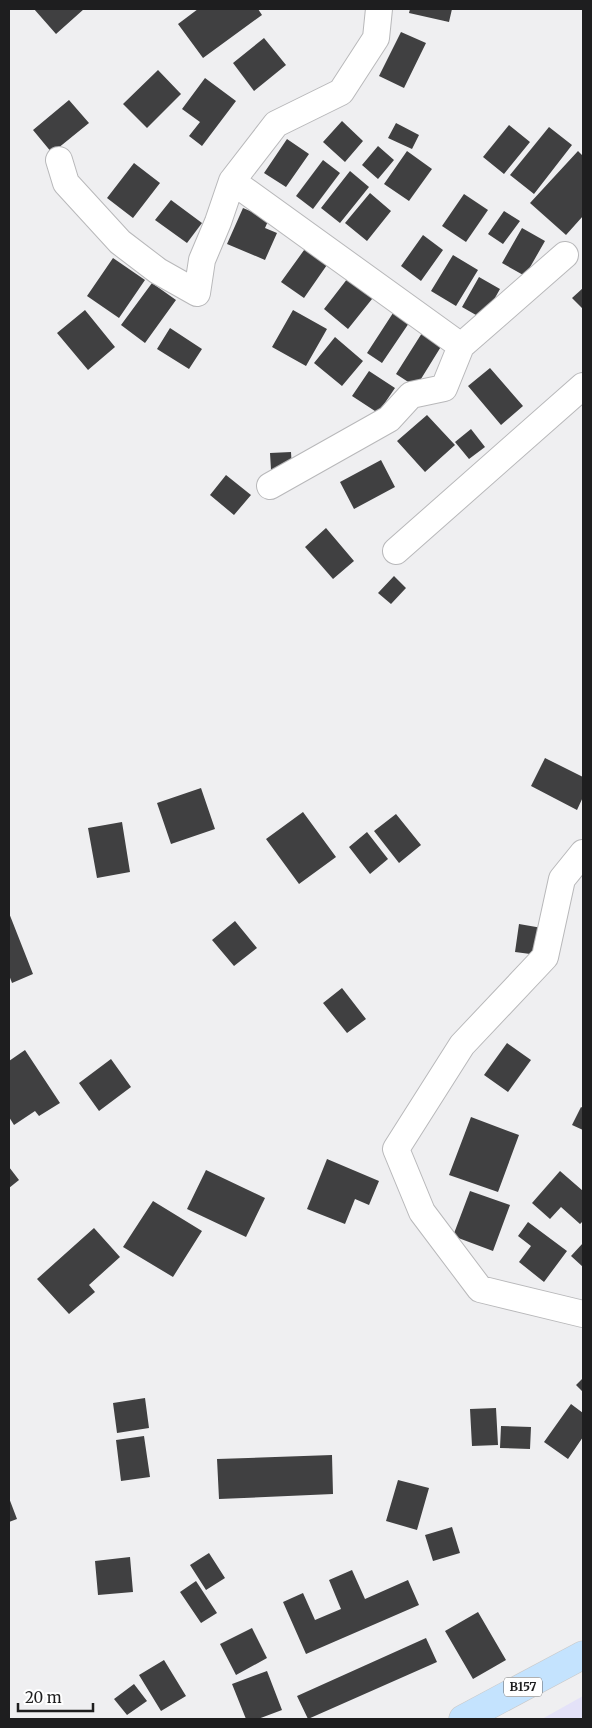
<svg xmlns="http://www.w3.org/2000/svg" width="592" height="1728" viewBox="0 0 592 1728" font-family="Merriweather,serif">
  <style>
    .education { fill: #e4e2f8 }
    .building { fill: #404041 }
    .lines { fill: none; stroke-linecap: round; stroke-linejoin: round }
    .minor-casing { stroke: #b8b8ba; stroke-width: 28 }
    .primary-casing { stroke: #c9c9c9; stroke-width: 29 }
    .minor { stroke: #fff; stroke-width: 26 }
    .primary { stroke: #c4e3fe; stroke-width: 28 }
    .labels { text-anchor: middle; stroke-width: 5; stroke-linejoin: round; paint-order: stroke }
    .shield { fill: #fff; stroke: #626262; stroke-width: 1 }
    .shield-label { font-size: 12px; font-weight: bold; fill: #1e1e1f }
  </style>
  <rect width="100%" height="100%" fill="#efeff1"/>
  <path class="education" d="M583,1696V1719H542Z"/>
  <path class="building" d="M34,9H84L56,34Z
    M198,9H258L262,15L203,58L178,24Z
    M410,9H452L449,22L409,13Z
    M401,32L426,43L404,88L379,76Z
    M264,38L286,65L254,91L233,63Z
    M158,70L181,94L147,128L123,104Z
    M205,78L236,101L202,146L189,136L200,122L182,109Z
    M69,100L89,123L52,153L33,130Z
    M342,121L363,141L345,162L323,142Z
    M396,123L419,135L412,149L388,138Z
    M509,125L530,142L504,174L483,157Z
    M549,127L572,145L534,194L510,175Z
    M287,139L309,154L286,187L264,173Z
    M378,146L394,160L378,179L362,165Z
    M407,151L432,169L409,201L384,184Z
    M578,151L583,156V216L566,235L530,203Z
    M323,160L340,173L313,209L296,196Z
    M134,163L160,183L133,218L107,198Z
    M350,171L369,187L340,223L321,208Z
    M370,193L391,211L367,241L345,223Z
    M464,194L488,210L466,242L442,226Z
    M171,200L202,223L187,243L155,220Z
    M243,208L269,219L265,228L277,233L265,260L227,244Z
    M504,211L520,221L503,244L488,234Z
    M522,228L545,241L525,276L502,263Z
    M423,235L443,250L421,281L401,266Z
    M307,246L329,262L304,298L281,282Z
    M453,255L478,270L456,306L431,291Z
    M113,258L145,280L119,318L87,296Z
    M351,274L376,294L348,329L324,309Z
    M479,277L500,289L483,319L462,307Z
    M152,283L176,300L145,343L121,325Z
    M583,288V309L572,298Z
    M85,310L115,347L88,370L57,333Z
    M293,310L327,329L306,366L272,347Z
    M393,313L409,323L382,363L367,353Z
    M170,328L202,349L189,369L157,349Z
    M422,333L442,345L416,387L396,374Z
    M335,337L363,361L342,386L314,363Z
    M490,368L523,406L501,425L468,386Z
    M369,371L395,388L378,413L352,396Z
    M427,415L455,445L425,472L397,441Z
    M471,429L485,447L469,459L455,442Z
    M291,452L292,469L271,470L270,453Z
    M381,460L395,487L354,509L340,482Z
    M226,475L251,495L234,515L210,495Z
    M326,528L354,561L333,579L305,547Z
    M394,576L406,588L391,604L378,593Z
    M545,758L583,777V797L577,810L531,786Z
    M201,788L215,829L171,844L157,803Z
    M303,812L336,857L299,884L266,839Z
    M396,814L421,845L399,863L374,831Z
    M122,822L130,872L97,878L88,828Z
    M367,832L388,859L370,874L349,847Z
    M9,913L33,974L12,983L9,975Z
    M235,921L257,948L234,966L212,940Z
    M519,924L542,928L538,955L515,952Z
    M342,988L366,1019L347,1033L323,1003Z
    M507,1043L531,1060L508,1092L484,1075Z
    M25,1050L60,1103L39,1116L35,1111L14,1125L9,1117V1061Z
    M111,1059L131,1087L99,1111L79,1083Z
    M581,1107L583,1108V1130L572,1125Z
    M471,1117L519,1135L498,1192L449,1175Z
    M327,1159L379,1181L369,1205L355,1199L345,1224L307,1209Z
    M9,1167L19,1180L9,1188Z
    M206,1170L265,1198L246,1237L187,1209Z
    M560,1171L583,1191V1221L580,1224L561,1207L550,1219L532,1203Z
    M470,1191L510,1205L493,1251L453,1236Z
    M153,1201L202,1231L173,1277L123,1247Z
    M528,1222L567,1251L544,1282L519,1262L531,1246L518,1236Z
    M94,1228L120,1257L89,1285L95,1292L69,1314L37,1279Z
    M583,1243V1267L571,1256Z
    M583,1378V1392L576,1385Z
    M145,1398L149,1428L117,1433L113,1403Z
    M571,1404L583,1413V1437L568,1459L544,1442Z
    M496,1408L498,1445L472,1446L470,1409Z
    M501,1426L531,1427L530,1449L500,1448Z
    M144,1436L150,1477L121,1481L116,1440Z
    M332,1455L333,1494L219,1499L217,1459Z
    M398,1480L429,1488L417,1530L386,1521Z
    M9,1498L17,1519L9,1522Z
    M452,1527L460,1553L433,1561L425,1535Z
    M209,1553L225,1578L206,1590L190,1565Z
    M130,1557L133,1592L98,1595L95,1561Z
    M352,1570L365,1599L408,1580L419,1605L306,1654L283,1602L303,1593L315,1620L341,1609L329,1580Z
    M196,1581L217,1613L201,1623L180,1592Z
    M478,1612L506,1660L473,1679L445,1631Z
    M252,1628L267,1658L236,1675L220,1644Z
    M426,1638L437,1662L308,1719L297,1696Z
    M164,1660L186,1696L161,1711L139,1675Z
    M267,1671L282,1710L258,1719H246L232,1684Z
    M134,1684L147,1701L127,1715L114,1699Z"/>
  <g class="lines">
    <defs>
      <path id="minor" d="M379,9L376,38L341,92L276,124L232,181L461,346
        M59,160L66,183L120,242L158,271L197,293L202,260L218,222L232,181
        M270,486L389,419L411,395L444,388L461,346L565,255
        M396,551L583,386
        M583,853L562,879L545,957L462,1045L396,1149L422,1212L480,1289L583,1314"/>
      <path id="primary" d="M463,1719L583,1655"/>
    </defs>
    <use href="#minor" class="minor-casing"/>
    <use href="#primary" class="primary-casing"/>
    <use href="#minor" class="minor"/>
    <use href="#primary" class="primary"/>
  </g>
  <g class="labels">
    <rect class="shield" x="504" y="1677.5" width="38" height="19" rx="4"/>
    <g class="shield-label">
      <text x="523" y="1691">B157</text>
    </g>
  </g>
  <rect width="592" height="1728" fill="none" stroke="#1e1e1f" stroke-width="20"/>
  <path d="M18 1703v8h75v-8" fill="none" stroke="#1e1e1f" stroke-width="2.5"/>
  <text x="25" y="1703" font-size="15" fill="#1e1e1f" stroke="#ffffff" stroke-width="4" paint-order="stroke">20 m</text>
</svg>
